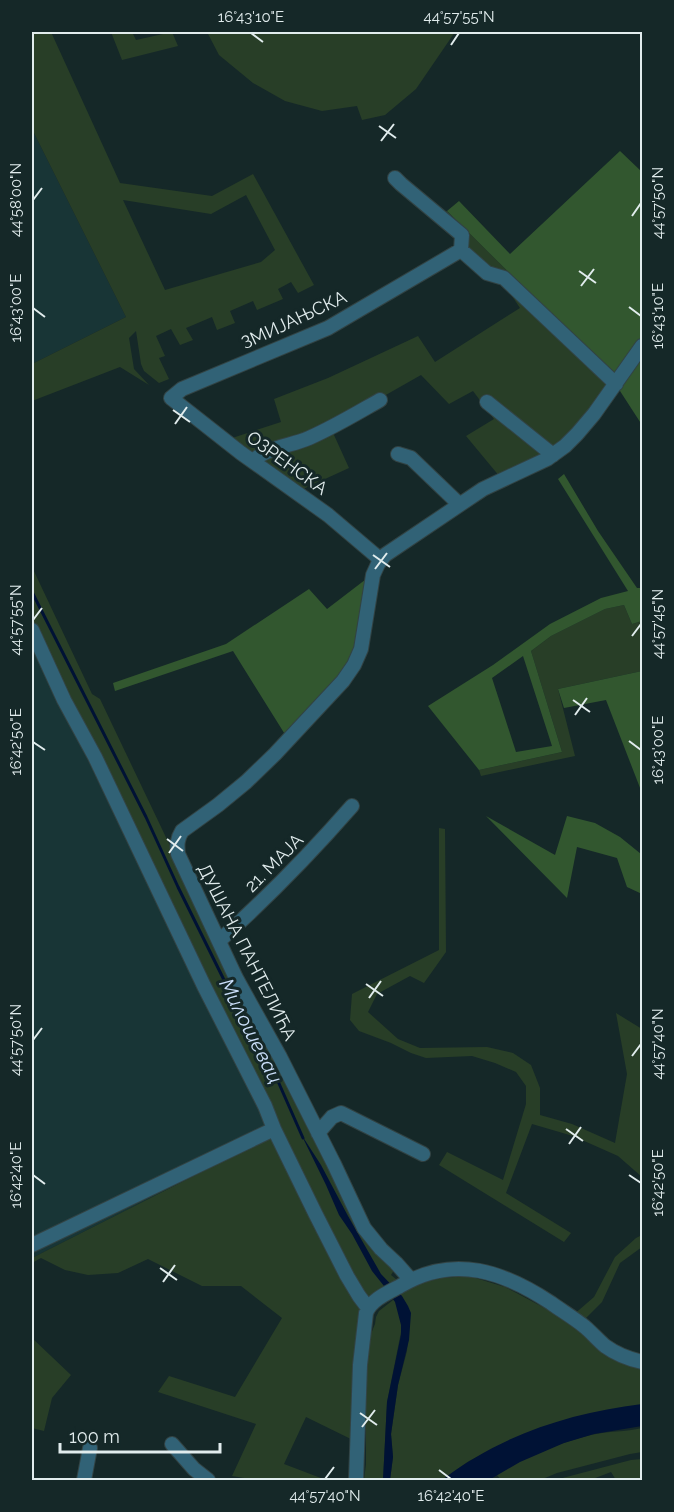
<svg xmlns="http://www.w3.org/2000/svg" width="674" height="1512" viewBox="0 0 674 1512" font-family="Raleway,sans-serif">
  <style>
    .built { fill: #183536 }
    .green { fill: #283e27; fill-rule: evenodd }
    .forest { fill: #32572f; fill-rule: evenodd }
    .water { fill: #001235 }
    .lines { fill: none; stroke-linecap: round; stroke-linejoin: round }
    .stream { stroke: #001235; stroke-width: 3 }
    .minor-casing { stroke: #324344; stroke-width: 16 }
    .minor { stroke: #316276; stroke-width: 14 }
    .ticks { fill: none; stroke: #e1eced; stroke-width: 2 }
    .labels { text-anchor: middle; stroke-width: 6; stroke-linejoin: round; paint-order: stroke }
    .street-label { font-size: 18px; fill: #e1eced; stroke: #152828 }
    .water-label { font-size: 20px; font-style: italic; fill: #cce0fb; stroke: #152828 }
    .neatline { fill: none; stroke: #e1eced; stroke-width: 2 }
    .ticks-label { font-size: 15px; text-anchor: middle; fill: #e1eced }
  </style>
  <rect width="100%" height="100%" fill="#152828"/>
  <path class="built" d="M32,129L126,317L32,364Z
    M32,647L273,1136L32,1258Z"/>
  <path class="green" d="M32,32H51L120,183L212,196L253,174L314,285L298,293L291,282L278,289L283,299L257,310L253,301L230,311L235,323L217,330L212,317L186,328L193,340L180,345L171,329L156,336L165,356L159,358L169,379L159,383L144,371L141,364L136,331L129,338L134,369L149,385L120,367L32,401V364L126,317L32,129ZM246,195L275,250L261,262L165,290L123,200L211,214Z
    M111,32H132L136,40L172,32L178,46L122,60Z
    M207,32H455L416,89L385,115L362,120L357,106L322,111L285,101L253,83L219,55Z
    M447,211L599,362L613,381L553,455L500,477L466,436L494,419L473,391L449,404L421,375L377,400L329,424L349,468L301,490L229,439L281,422L274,399L328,378L418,336L435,362L520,308L502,281L438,218Z
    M32,567L92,694L100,699L183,873L367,1238L396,1267L391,1275L402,1284L374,1302L363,1296L117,800L32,623Z
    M624,605L632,624L642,621V671L558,689L575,756L481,776L479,770L562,752L531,651L551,636L605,609Z
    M439,828L445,829L446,952L424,983L410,976L377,994L368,1012L398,1039L420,1048L487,1047L513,1053L531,1065L540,1088V1115L572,1124L615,1143L627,1074L616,1013L642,1029V1177L618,1156L573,1136L532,1124L506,1193L571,1233L564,1242L439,1165L447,1152L503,1180L526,1104V1086L516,1072L495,1063L472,1056L426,1058L411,1053L391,1043L359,1031L350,1020L352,994L439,950Z
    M273,1136L361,1306L357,1442L306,1417L284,1464L326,1480H256L232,1476L256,1424L158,1392L169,1376L235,1397L282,1318L241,1286H202L148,1259L118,1273L88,1275L65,1270L41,1258L32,1263V1258Z
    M642,1235V1247L620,1263L602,1302L582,1322L572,1316L594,1297L615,1257L636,1238Z
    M469,1276L505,1287L524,1297L552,1312L607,1352L642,1367V1405L510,1440L469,1461L442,1480H390L393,1457L391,1434L398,1385L407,1351L410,1321L401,1332L387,1402L383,1480H364L366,1464V1381L368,1341L375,1324L376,1317L379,1311L406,1290L422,1283L441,1278Z
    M32,1338L71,1375L52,1398L44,1431L32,1428Z
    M642,1428V1452L630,1454L557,1473L540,1480H501L497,1475C524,1456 559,1443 591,1435C608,1431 626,1432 642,1428Z
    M642,1459V1480H616L611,1472L590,1480H555L631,1460Z"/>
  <path class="forest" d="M620,151L642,172V425L620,391L599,362L447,211L459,201L510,254Z
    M564,474L598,531L637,588H642V621L632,624L624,605L605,609L551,636L531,651L562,752L479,770L428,706L493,665L550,624L601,598L628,591L558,479ZM523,656L552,746L516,752L492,678Z
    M374,573L360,637L344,676L286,736L233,651L115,691L113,683L226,644L309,589L327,609Z
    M642,671V793L606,700L564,708L558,689Z
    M486,816L555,855L567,816L595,823L620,837L641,854L642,894L627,887L617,858L577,847L567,898Z"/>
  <path class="water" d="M301,1134L321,1165L348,1216L381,1274L402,1296L408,1306L411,1313L409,1340L398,1385L391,1434L393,1457L390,1480H383L387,1402L401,1335V1325L395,1302L384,1286L372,1271L352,1234L339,1215L326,1185Z
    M642,1404V1426L594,1434L564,1443L520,1462L489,1480H442C501,1435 569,1413 642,1404Z"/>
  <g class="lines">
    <path class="stream" d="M32,592L146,817L178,887L227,986L246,1022L266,1054L303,1138"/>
    <defs>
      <path id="minor" d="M395,178L401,184L462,235L461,250L487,273L504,278L616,384
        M487,402L553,455
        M398,454L411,458L459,504
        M253,461C267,447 291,446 309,438C334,427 357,413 380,400
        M381,560L328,515L241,453L171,398L182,389L328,328L461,250
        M32,630L64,700L95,757L204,986L265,1106L274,1129L315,1213L347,1276L359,1296L368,1308
        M219,941C266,899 310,854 352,806
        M318,1133L332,1117L341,1113L423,1154
        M32,1245L274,1129
        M411,1280L396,1263L381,1249L364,1228L334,1164L280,1057L236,978L178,854C177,845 177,839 182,831L218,805L246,782L275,754L343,681L354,665L361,649L373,575L378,564L385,555L483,489L547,459L565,446L577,434L594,414L642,346
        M172,1444L194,1469L208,1480
        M84,1480L90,1448
        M356,1480L360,1365L366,1313C371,1299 390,1292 402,1285C455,1254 504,1272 551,1303C562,1311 574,1318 585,1327C592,1333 598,1340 605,1346C616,1354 629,1359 642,1362"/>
    </defs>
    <use href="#minor" class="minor-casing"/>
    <use href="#minor" class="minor"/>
  </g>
  <path class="ticks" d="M251,33L263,42M451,45L459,33M379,126L396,138M381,141L394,124M33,200L42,188M632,216L641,203M579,271L596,283M581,286L594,269M629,307L641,316M33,308L45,317M173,410L190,422M175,424L187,407M373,555L390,567M375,569L387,553M33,620L42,608M632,636L641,624M573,700L590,712M575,715L587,698M629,741L641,750M33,742L45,750M167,839L183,851M169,853L181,836M366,984L383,996M369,998L381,981M33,1040L42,1028M632,1056L641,1044M566,1129L583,1141M569,1144L581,1127M33,1175L45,1184M629,1175L641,1183M160,1268L177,1280M163,1282L175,1265M360,1413L377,1425M362,1427L375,1410M439,1470L451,1479M325,1479L334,1467"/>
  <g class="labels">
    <g class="street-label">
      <text transform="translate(294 320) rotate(-25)" y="6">ЗМИЈАЊСКА</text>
      <text transform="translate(287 463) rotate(36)" y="6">ОЗРЕНСКА</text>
      <text transform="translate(274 863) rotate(-45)" y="6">21. МАЈА</text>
      <text transform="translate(247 952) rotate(63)" y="6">ДУШАНА ПАНТЕЛИЋА</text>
    </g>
    <g class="water-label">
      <text transform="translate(251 1031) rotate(63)" y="7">Милошевац</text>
    </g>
  </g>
  <rect width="674" height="1512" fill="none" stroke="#152828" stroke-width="66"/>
  <path d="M60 1443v9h160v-9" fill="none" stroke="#e1eced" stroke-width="3"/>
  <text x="69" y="1443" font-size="18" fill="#e1eced" stroke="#152828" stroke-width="4.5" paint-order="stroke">100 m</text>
  <rect x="33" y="33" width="608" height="1446" class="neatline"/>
  <g class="ticks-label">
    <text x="251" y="22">16°43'10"E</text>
    <text x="459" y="22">44°57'55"N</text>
    <text transform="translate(16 200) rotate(-90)" y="5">44°58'00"N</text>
    <text transform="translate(658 203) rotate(-90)" y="5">44°57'50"N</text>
    <text transform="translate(16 308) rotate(-90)" y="5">16°43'00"E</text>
    <text transform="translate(658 316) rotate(-90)" y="5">16°43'10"E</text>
    <text transform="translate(16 620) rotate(-90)" y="5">44°57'55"N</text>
    <text transform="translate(658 624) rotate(-90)" y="5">44°57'45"N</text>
    <text transform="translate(16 742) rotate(-90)" y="5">16°42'50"E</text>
    <text transform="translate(658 750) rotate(-90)" y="5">16°43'00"E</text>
    <text transform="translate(16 1040) rotate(-90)" y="5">44°57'50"N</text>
    <text transform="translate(658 1044) rotate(-90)" y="5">44°57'40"N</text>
    <text transform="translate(16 1175) rotate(-90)" y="5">16°42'40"E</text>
    <text transform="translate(658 1183) rotate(-90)" y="5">16°42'50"E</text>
    <text x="325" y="1501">44°57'40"N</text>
    <text x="451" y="1501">16°42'40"E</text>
  </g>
</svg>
